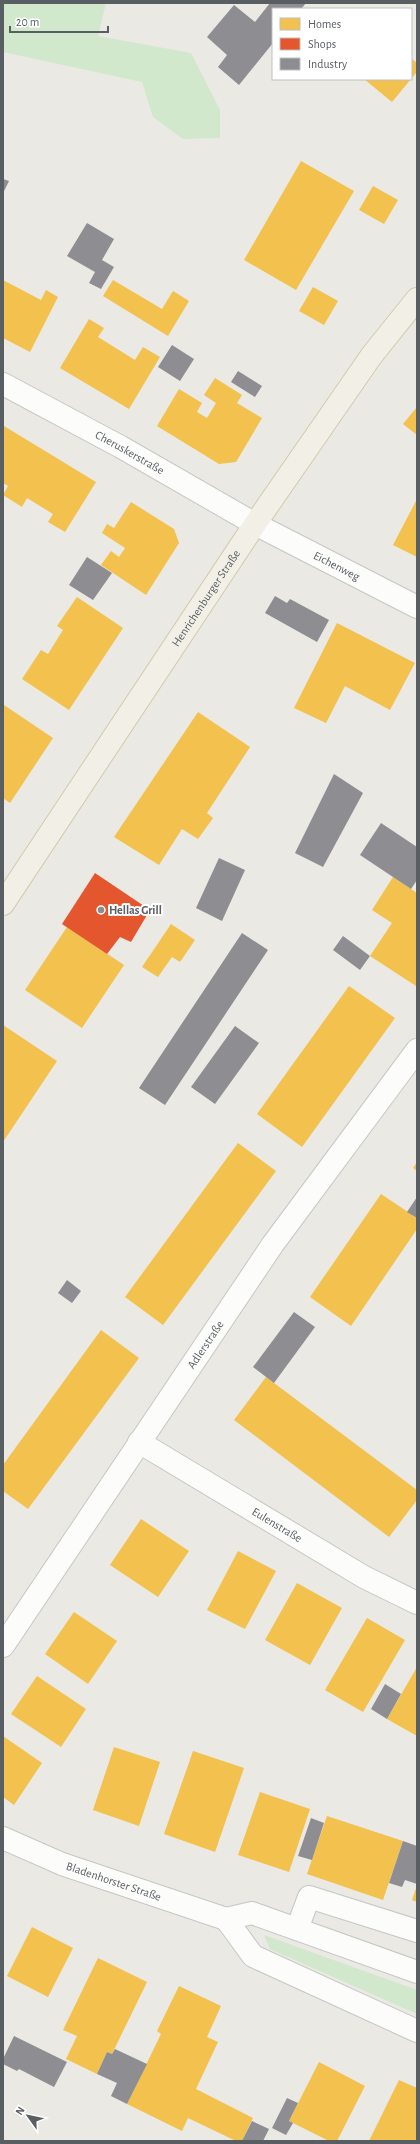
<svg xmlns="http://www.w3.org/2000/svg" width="420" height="2144" viewBox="0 0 420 2144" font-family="'Alegreya Sans',sans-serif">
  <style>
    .green { fill: #d1e8cc }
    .homes { fill: #f2c14e }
    .shops { fill: #e4572e }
    .industry { fill: #8d8d92 }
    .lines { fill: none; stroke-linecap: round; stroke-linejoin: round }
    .minor-casing { stroke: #c6c6c5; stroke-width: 24 }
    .major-casing { stroke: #d4c9af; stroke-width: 24 }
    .minor { stroke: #fcfcfb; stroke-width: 22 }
    .major { stroke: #f2f0e6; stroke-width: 22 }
    .poi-dot { fill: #8c8f90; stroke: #fff; stroke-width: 1.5 }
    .labels { text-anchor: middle; stroke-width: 4; stroke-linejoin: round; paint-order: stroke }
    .street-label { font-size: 12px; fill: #595e63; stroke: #fff }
    .poi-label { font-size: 12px; font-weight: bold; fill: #595e63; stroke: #fff; text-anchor: start }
  </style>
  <rect width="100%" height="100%" fill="#eae9e3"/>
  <path class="green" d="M3,3H106L98,36L191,53L220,110V138L183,139L153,117L142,82L3,52Z
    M264,1935L417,1990V2014L270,1949Z"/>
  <path class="homes" d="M411,58L417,63V72L411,79Z
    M364,79H411L392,102Z
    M301,161L354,191L296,290L244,260Z
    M373,186L398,200L384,224L359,210Z
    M3,280L41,300L46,290L58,297L30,352L3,338Z
    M113,280L162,309L173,291L189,301L168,336L103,296Z
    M313,287L338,301L324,325L299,311Z
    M89,319L104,328L98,337L135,360L143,347L160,357L129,409L60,368Z
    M215,378L242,395L237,403L262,418L236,462L219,464L157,426L179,389L202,403L197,412L207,418L216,403L204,395Z
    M417,407V435L403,424Z
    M4,426L96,482L65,532L48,522L53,514L27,498L22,507L3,495L8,486L3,483Z
    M417,499V557L393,545Z
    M131,502L174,529L179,543L146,595L101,565L111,551L119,557L125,548L102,533L107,524L114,528Z
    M77,597L123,628L69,710L22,679L41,650L48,654L63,630L57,626Z
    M337,623L415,663L390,710L345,686L326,723L294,708Z
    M4,705L53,738L10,803L3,798Z
    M198,712L250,747L207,813L213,818L198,839L182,829L159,865L114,837Z
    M393,877L417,893L416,986L370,956L392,923L372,910Z
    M171,924L195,940L180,962L172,957L158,977L142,967Z
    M67,927L124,965L82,1028L25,990Z
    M349,986L395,1018L302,1147L257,1114Z
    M3,1025L57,1061L3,1142Z
    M238,1143L276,1171L163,1325L125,1297Z
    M417,1162V1171L413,1168Z
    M381,1194L417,1218V1229L351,1326L310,1297Z
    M101,1330L139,1358L28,1509L3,1491V1465Z
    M266,1377L417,1490V1500L389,1537L234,1420Z
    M141,1519L189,1551L158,1597L110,1565Z
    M238,1551L276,1571L245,1629L207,1610Z
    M297,1583L342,1608L310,1665L265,1640Z
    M74,1612L117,1641L88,1684L45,1654Z
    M367,1618L405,1640L363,1712L325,1690Z
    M417,1667V1736L387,1719Z
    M37,1676L86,1709L61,1747L11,1714Z
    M3,1736L42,1763L14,1805L3,1797Z
    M114,1747L160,1762L139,1826L93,1810Z
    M193,1751L244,1768L215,1852L164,1834Z
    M260,1792L310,1809L289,1872L238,1855Z
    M327,1816L403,1841L383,1900L307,1874Z
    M417,1885V1902L412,1900Z
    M32,1927L73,1948L48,1997L7,1976Z
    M98,1958L147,1982L112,2054L107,2052L97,2074L66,2059L77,2036L63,2030Z
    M179,1986L221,2006L207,2037L218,2042L196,2089L253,2118L242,2141H236L188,2118L182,2131L127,2104L161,2034L157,2031Z
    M319,2062L365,2086L337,2141H329L289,2121Z
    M399,2080L417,2088V2141H369Z"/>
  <path class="shops" d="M95,873L150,910L131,942L120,937L107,954L62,924Z"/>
  <path class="industry" d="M270,3H306L301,9H273V43L239,85L218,67L227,55L207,37L234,5L255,22Z
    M3,179L9,181L3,193Z
    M87,223L114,239L102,260L114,267L101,289L89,283L95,272L67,256Z
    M172,345L194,359L180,381L158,367Z
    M238,371L262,386L255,397L231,382Z
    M87,557L112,573L93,600L69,585Z
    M275,596L287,603L290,599L329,620L317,642L265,613Z
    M334,774L363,793L323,867L295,853Z
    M381,823L417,847V880L411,889L360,855Z
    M219,858L245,870L222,921L196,908Z
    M242,933L268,950L165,1105L139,1088Z
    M343,936L370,956L360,970L333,950Z
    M235,1026L259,1043L215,1104L191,1087Z
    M417,1197V1218L407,1212Z
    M67,1280L81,1291L72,1303L58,1293Z
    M294,1312L315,1327L274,1383L253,1367Z
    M385,1684L401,1694L387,1719L371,1709Z
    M311,1818L324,1823L312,1860L298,1856Z
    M403,1841L417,1846V1884L405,1880L402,1887L389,1883Z
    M14,2036L67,2062L54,2087L19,2069L17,2071L3,2064V2059Z
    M115,2049L147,2064L127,2104L111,2096L117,2083L97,2074L107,2052L112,2054Z
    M287,2098L298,2103L289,2121L293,2123L286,2135L272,2128Z
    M252,2121L269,2129L263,2141H242Z"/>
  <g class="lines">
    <defs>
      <g id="minor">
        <path id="s1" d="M3,384L121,447L255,524L417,607"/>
        <path id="s2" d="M139,1442L364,1577L417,1603"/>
        <path id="s3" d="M3,1646L273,1244L417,1050"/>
        <path id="s4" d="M3,1838L62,1864L226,1919L252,1913L417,1972"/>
        <path d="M226,1919L253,1956L417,2031"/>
        <path d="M297,1929L309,1897L417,1931"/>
      </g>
      <g id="major">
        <path id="s5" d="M3,904L255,524L372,355L417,299"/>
      </g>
    </defs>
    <use href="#minor" class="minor-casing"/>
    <use href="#major" class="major-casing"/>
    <use href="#minor" class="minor"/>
    <use href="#major" class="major"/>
  </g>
  <circle class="poi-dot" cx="101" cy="910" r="4"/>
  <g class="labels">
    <g class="street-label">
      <text dy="4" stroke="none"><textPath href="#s1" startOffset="144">Cheruskerstraße</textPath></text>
      <text dy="4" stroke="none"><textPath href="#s1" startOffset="380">Eichenweg</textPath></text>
      <text dy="4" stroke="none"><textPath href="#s5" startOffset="367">Henrichenburger Straße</textPath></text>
      <text dy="4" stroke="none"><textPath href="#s3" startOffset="363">Adlerstraße</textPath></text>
      <text dy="4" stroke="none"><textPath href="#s2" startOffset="161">Eulenstraße</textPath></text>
      <text dy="4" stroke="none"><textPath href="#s4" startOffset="119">Bladenhorster Straße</textPath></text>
    </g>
    <g class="poi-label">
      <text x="109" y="914">Hellas Grill</text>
    </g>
  </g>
  <rect width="420" height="2144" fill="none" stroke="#595e63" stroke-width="8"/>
  <rect x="272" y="8" width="140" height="72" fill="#ffffff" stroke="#bdbfc1"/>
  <rect x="280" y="18" width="20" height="12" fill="#f2c14e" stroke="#bdbfc1"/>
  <text x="308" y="28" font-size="12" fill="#595e63">Homes</text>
  <rect x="280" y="38" width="20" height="12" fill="#e4572e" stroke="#bdbfc1"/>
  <text x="308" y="48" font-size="12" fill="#595e63">Shops</text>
  <rect x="280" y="58" width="20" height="12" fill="#8d8d92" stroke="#bdbfc1"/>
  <text x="308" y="68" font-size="12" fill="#595e63">Industry</text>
  <g transform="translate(28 2116) rotate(303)" stroke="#ffffff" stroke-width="3" paint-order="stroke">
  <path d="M0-3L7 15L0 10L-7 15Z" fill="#595e63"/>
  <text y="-6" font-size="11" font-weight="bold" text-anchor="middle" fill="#595e63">N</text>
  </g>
  <path d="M10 26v6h98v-6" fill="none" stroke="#595e63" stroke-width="2"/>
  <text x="16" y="26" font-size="12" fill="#595e63" stroke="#ffffff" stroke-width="3" paint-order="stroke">20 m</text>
</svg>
